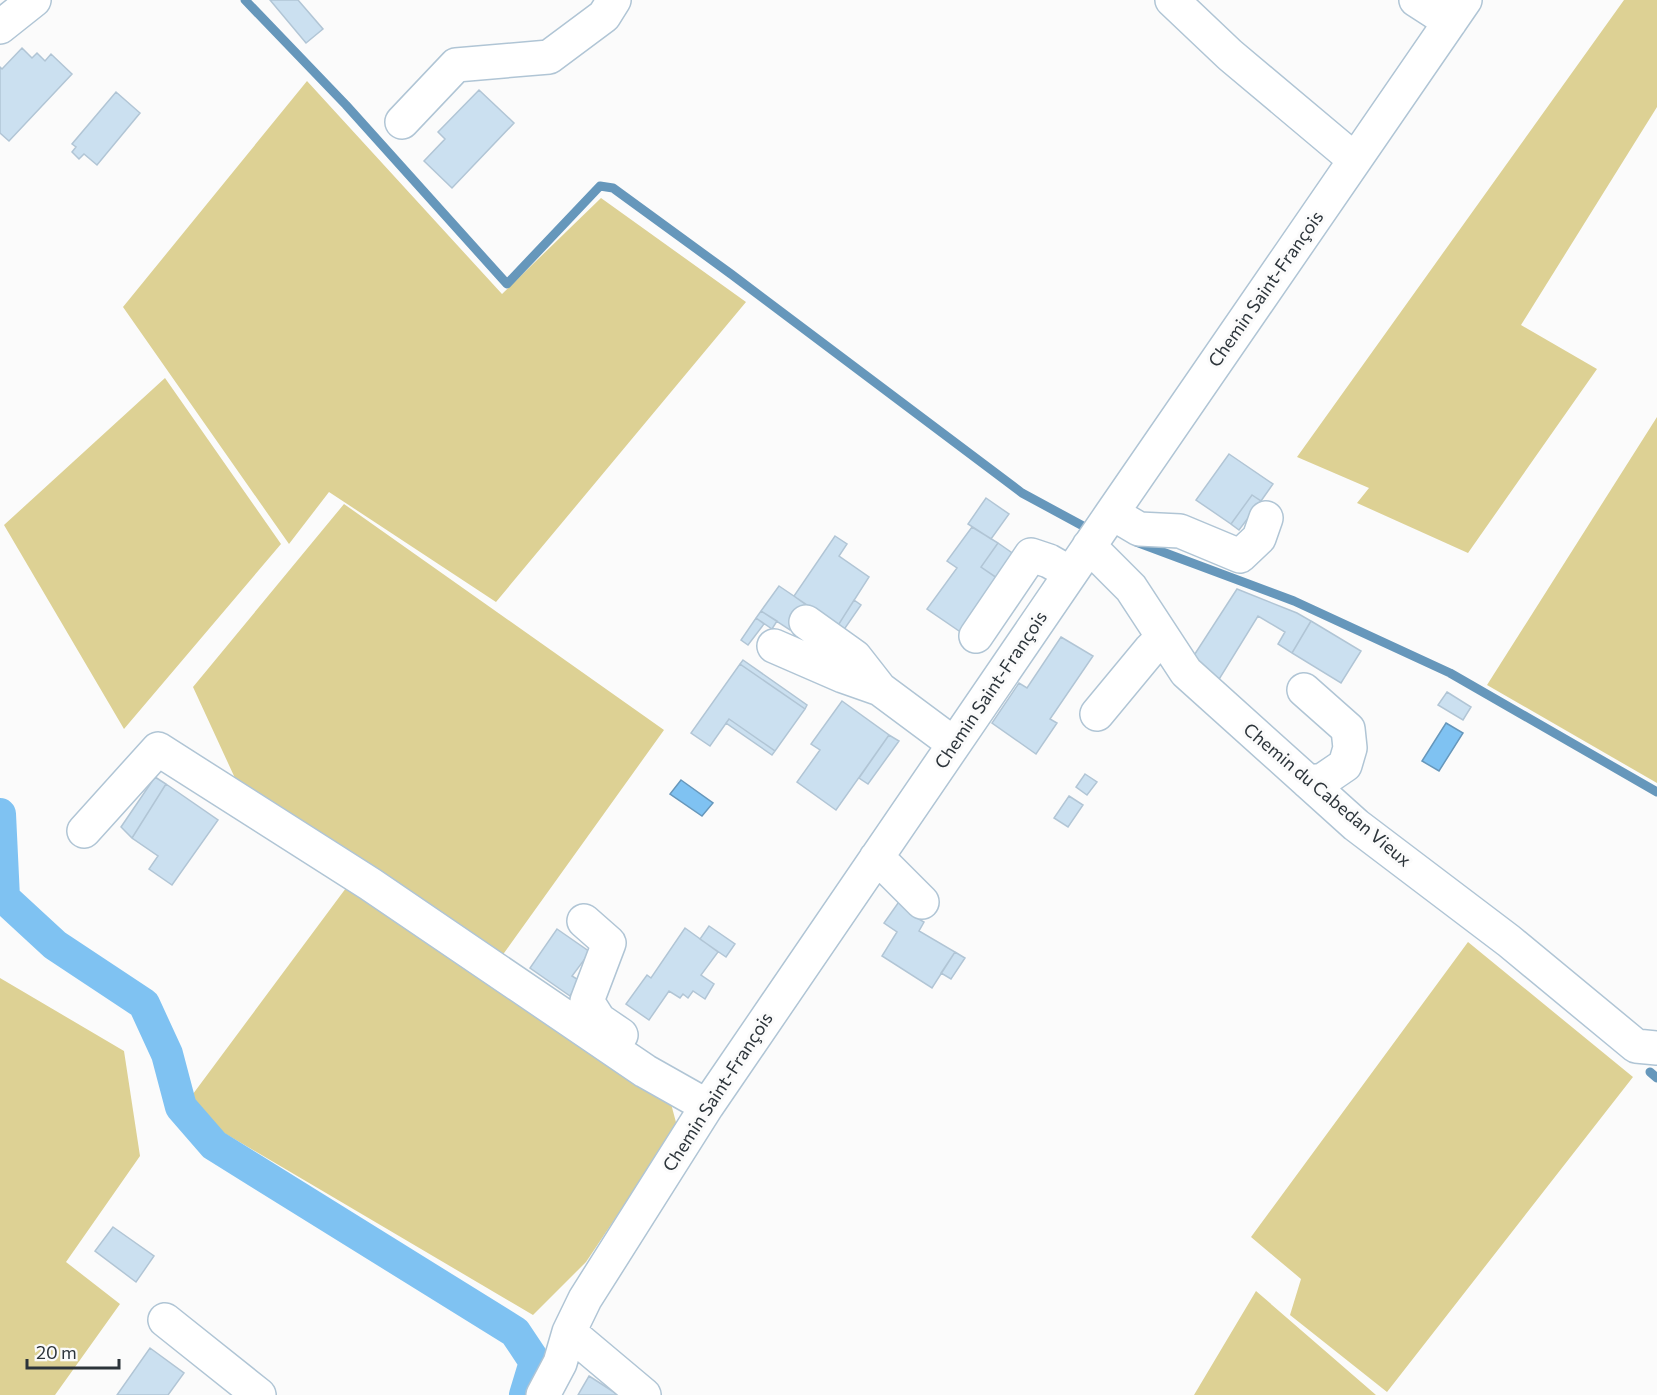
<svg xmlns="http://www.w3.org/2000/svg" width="1657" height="1395" viewBox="0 0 1657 1395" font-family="Commissioner,sans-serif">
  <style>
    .green { fill: #ddd194 }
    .water { fill: #7fc2f2; stroke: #6697bb; stroke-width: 1.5 }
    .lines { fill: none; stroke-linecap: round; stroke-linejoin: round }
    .stream { stroke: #6697bb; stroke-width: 9 }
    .canal { stroke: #7fc2f2; stroke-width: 32 }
    .building { fill: #cbe0f0; stroke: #b1c5d5; stroke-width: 1.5 }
    .minor-casing { stroke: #b0c5d5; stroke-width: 36 }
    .minor { stroke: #fff; stroke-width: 33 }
    .labels { text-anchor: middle; stroke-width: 6; stroke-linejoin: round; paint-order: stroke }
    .street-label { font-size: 18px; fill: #2c343a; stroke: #fbfbfb }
  </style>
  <rect width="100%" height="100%" fill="#fbfbfb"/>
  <path class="green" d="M1624,0H1657V107L1521,325L1597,369L1468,553L1357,503L1369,488L1297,457Z
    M307,81L502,294L601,198L746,302L496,602L329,492L289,544L123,307Z
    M165,378L281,544L124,729L4,525Z
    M1657,417V783L1487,685Z
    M344,504L664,730L499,960L240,789L193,687Z
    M346,888L618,1071L670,1100L677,1126L586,1262L533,1315L219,1130L190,1098Z
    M1468,942L1633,1077L1387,1392L1290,1315L1301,1279L1251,1237Z
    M0,978L124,1051L140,1156L66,1262L120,1304L55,1395H0Z
    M1256,1291L1376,1395H1194Z"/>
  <path class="water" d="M1446,723L1463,733L1439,771L1422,761Z
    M681,780L713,803L702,816L670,794Z"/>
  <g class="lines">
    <path class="stream" d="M245,0L346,105L507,284L600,186L613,188L731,274L1022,493L1083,526L1094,529
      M1136,542L1294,601L1450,673L1657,792
      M1650,1072L1657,1078"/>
    <path class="canal" d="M0,814L4,898L55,945L144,1004L167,1054L181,1107L214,1145L515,1332L535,1362L525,1395"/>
  </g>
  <path class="building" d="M270,0H298L323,29L306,43Z
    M22,48L32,58L37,53L45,61L51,54L72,74L9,141L0,133V67L2,69Z
    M479,90L514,123L452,188L424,161L445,139L438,132Z
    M116,92L140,113L97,165L84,154L79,159L72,152L76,147L72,144Z
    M1229,454L1273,484L1261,501L1252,495L1231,524L1196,500Z
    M1252,495L1261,501L1239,530L1231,524Z
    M986,498L1009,514L991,539L968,524Z
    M972,527L998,543L981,567L1000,580L962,633L927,609L957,568L947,561Z
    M835,536L847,544L839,556L869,577L837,627L794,596Z
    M998,543L1018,557L1001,581L981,567Z
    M779,586L807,605L790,630L761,611Z
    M1237,589L1297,613L1311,621L1292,653L1278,644L1285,632L1258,616L1218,681L1189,663Z
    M854,600L861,605L843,631L837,627Z
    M761,611L777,621L772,629L756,618Z
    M756,618L764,624L748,645L741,640Z
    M1311,621L1361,651L1341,683L1292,653Z
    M1061,637L1093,656L1050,719L1057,723L1036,754L992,723L1019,683L1027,688Z
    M743,660L807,705L805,709L740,664Z
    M740,664L805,709L775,751L729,719L710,746L691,733Z
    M1447,692L1471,707L1463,720L1438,705Z
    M842,701L889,735L836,810L797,782L820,750L811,744Z
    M729,719L775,751L772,755L726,723Z
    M889,735L899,741L868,784L859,778Z
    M1085,774L1097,782L1087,795L1076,787Z
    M155,777L166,784L132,838L121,827Z
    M166,784L218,820L172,885L149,869L158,856L132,838Z
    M1069,796L1083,805L1068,827L1054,818Z
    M903,896L915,904L910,914L924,922L919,931L955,952L932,988L882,956L897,932L884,923Z
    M709,926L735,944L726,957L700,939Z
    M685,928L718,952L701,975L714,984L705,999L693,991L688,998L683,994L680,998L669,991L649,1020L626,1004L647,975L651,978Z
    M557,929L590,952L572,976L580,981L570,996L530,968Z
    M955,952L965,958L951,979L941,973Z
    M113,1227L154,1256L136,1282L95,1251Z
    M150,1348L184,1373L168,1395H117Z
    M589,1376L617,1394L616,1395H578Z"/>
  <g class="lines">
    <defs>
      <path id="minor" d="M1172,0L1230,55L1355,160
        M1416,0L1450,22
        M0,27L34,0
        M402,122L456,65L549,57L604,16L614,0
        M1112,513L1139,529L1180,531L1240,556L1259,538L1266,518
        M1089,546L1131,588L1186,672L1356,825L1509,941L1636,1046L1657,1048
        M806,622L855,657L880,689
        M976,636L1031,555L1049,561L1070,573
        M774,646L843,676L880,689L954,744
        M1304,690L1348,729L1350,748L1345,765L1323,780L1308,782
        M1097,714L1150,650L1162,638
        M84,831L158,749L370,884L645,1071L707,1106
        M876,858L887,867L922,902
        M584,921L609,943L587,1001L599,1020L621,1035
        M165,1320L259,1395
        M569,1332L644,1395
        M543,1395L560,1363L569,1332L585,1299L707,1106L1112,513L1465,0"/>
    </defs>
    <use href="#minor" class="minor-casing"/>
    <use href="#minor" class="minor"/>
  </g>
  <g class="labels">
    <g class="street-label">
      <text transform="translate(1266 289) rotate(-55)" y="6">Chemin Saint-François</text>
      <text transform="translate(991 690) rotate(-56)" y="6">Chemin Saint-François</text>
      <text transform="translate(1327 795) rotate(40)" y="6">Chemin du Cabedan Vieux</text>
      <text transform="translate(718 1092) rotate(-57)" y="6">Chemin Saint-François</text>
    </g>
  </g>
  <path d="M27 1359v9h92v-9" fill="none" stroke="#2c343a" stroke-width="3"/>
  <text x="36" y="1359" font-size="18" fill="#2c343a" stroke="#fbfbfb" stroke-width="4.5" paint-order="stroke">20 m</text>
</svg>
